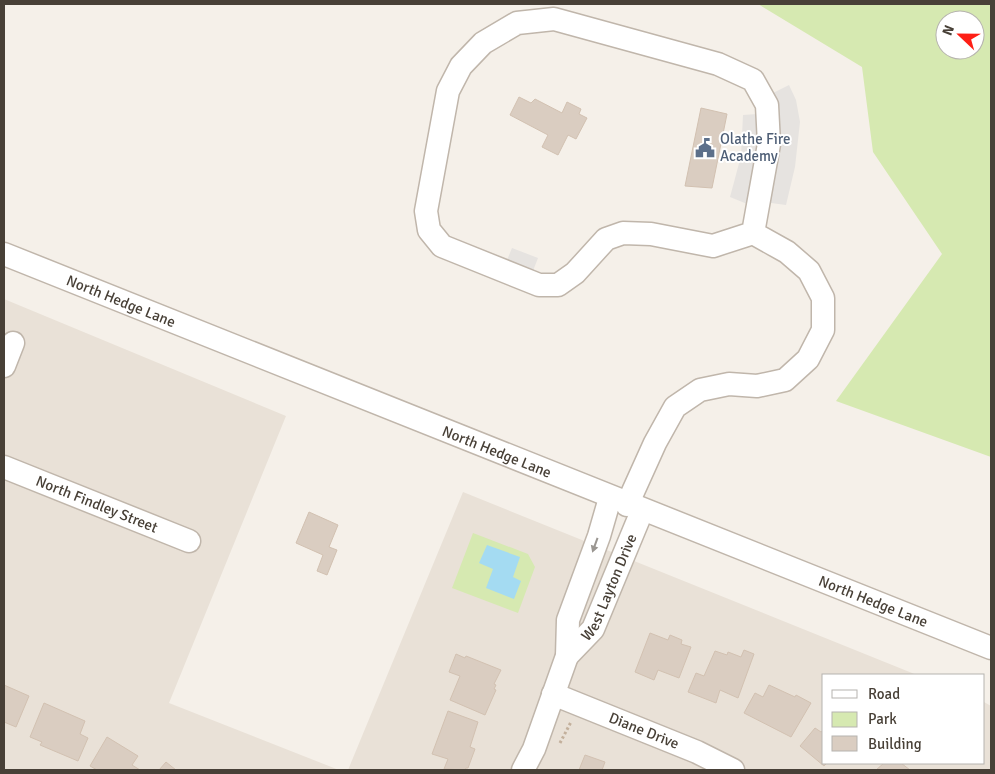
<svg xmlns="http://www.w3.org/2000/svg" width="995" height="774" viewBox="0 0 995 774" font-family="Signika,sans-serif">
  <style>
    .residential { fill: #e9e1d7 }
    .green { fill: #d6e9b1; fill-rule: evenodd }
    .parking { fill: #e6e3e0 }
    .water { fill: #a4dbf2 }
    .building { fill: #dacdc1; stroke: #d2c1b1 }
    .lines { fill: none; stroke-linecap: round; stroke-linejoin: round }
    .minor-casing { stroke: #c0b6ab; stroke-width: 25 }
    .path { stroke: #c3b09c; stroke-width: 3; stroke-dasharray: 2.5 2.5; stroke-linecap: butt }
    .minor { stroke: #fff; stroke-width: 22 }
    .oneway { fill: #9a9691 }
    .labels { text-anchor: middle; stroke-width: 4; stroke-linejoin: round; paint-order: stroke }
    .service-label { font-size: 15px; fill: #4e5e75; stroke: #fff; text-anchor: start }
    .street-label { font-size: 15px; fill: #484037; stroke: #fff }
  </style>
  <rect width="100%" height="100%" fill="#f5f0e9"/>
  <path class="residential" d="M4,299L286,416L169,703L339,770H4Z
    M463,492L917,675H824V763H984V702L991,706V770H348Z"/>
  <path class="green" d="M758,4H991V457L836,401L942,254L873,152L862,67ZM945,20H975V50H945Z
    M473,533L528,554L535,567L518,613L452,588Z"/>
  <path class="parking" d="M789,85L796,100L800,122L795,167L786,205L771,203L757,208L730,197L741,156L743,115L757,114L771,94Z
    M512,248L538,258L529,281L503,270Z"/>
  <path class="water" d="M487,545L520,557L513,577L521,581L514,599L486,588L493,569L479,563Z"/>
  <path class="building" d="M519,97L531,103L535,99L562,113L567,102L581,109L579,114L587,118L576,139L568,135L558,155L542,147L548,135L510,115Z
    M701,108L727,114L712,188L685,186Z
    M309,512L338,525L329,547L337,550L327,575L317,571L323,555L296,543Z
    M650,633L668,640L670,635L682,640L681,644L691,647L679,678L658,670L654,680L635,672Z
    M744,650L754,654L738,698L720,690L716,703L688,692L696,673L704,676L715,651L727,655L728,652L741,657Z
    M456,654L465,658L466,656L501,670L494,684L496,685L494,689L496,690L485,715L450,700L460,676L449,672Z
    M4,685L29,696L16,727L4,722Z
    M769,685L795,697L796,695L811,703L791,737L744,713L755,693L763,697Z
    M44,703L85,721L80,734L88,738L78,761L40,745L42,742L30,737Z
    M448,711L478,722L470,747L475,749L468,768H466L465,770L444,769L448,759L432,754Z
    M815,728L821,732L824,730V763H827L824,766L800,746Z
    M107,737L138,756L132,765L140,770H97L90,766Z
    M585,755L605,762L602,770H579Z
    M166,762L176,770H159Z
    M884,763H901L910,770H876Z"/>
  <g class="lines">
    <defs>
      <g id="minor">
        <path id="s1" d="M4,254C333,387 662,518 991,648"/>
        <path d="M4,366L13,343"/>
        <path id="s2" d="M4,467L189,541"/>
        <path d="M627,505L655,443L675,407L700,390L729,384L757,386L785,380L808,359L823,330V298L809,271L787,252L753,233L769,144L767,105L753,80L718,64L554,19L517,23L483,43L461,66L448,91L426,211L429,230L442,246L539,285H558L575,273L606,239L623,233L651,234L713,246L753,233"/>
        <path id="s3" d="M567,656L593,629L642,511"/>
        <path id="s4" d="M553,694L697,752L733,770"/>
        <path d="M523,770L534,749L567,656L568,620L599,536L610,498"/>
      </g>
    </defs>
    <use href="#minor" class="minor-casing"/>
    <path class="path" d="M560,743L571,722"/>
    <use href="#minor" class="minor"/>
  </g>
  <defs><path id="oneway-solid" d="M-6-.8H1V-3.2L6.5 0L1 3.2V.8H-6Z" transform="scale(1.25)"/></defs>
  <use class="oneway" href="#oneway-solid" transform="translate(595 545) rotate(110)"/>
  <defs>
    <symbol id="civic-bare" viewBox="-9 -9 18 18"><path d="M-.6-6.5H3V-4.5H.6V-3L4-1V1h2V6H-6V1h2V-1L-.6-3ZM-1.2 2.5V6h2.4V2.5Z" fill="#5c6f8a" stroke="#fff" stroke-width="2.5" paint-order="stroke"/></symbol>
  </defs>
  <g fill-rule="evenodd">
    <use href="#civic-bare" x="691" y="134" width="28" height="28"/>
  </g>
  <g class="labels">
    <g class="service-label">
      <text x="720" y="144">Olathe Fire<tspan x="720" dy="17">Academy</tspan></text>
    </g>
    <g class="street-label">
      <text dy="5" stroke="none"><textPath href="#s1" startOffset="126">North Hedge Lane</textPath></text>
      <text dy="5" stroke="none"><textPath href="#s1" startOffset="531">North Hedge Lane</textPath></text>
      <text dy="5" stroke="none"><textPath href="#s2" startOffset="100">North Findley Street</textPath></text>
      <text dy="5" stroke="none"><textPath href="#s3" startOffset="82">West Layton Drive</textPath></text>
      <text dy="5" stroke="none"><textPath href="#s1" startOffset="936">North Hedge Lane</textPath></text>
      <text dy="5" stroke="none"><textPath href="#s4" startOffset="98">Diane Drive</textPath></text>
    </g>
  </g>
  <rect width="995" height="774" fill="none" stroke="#484037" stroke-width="10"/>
  <rect x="822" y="674" width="162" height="90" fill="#ffffff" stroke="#b6b3af"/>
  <rect x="832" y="690" width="25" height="8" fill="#ffffff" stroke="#b6b3af"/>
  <text x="868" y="699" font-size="15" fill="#484037">Road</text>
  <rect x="832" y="712" width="25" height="15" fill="#d6e9b1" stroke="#b6b3af"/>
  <text x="868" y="724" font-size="15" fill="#484037">Park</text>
  <rect x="832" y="736" width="25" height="15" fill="#dacdc1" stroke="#b6b3af"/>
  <text x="868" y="749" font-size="15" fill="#484037">Building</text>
  <g transform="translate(960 35) rotate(292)"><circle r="24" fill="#ffffff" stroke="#b6b3af"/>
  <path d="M0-4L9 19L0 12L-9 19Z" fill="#fe1f16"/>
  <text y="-8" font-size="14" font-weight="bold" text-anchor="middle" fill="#484037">N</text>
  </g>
</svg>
